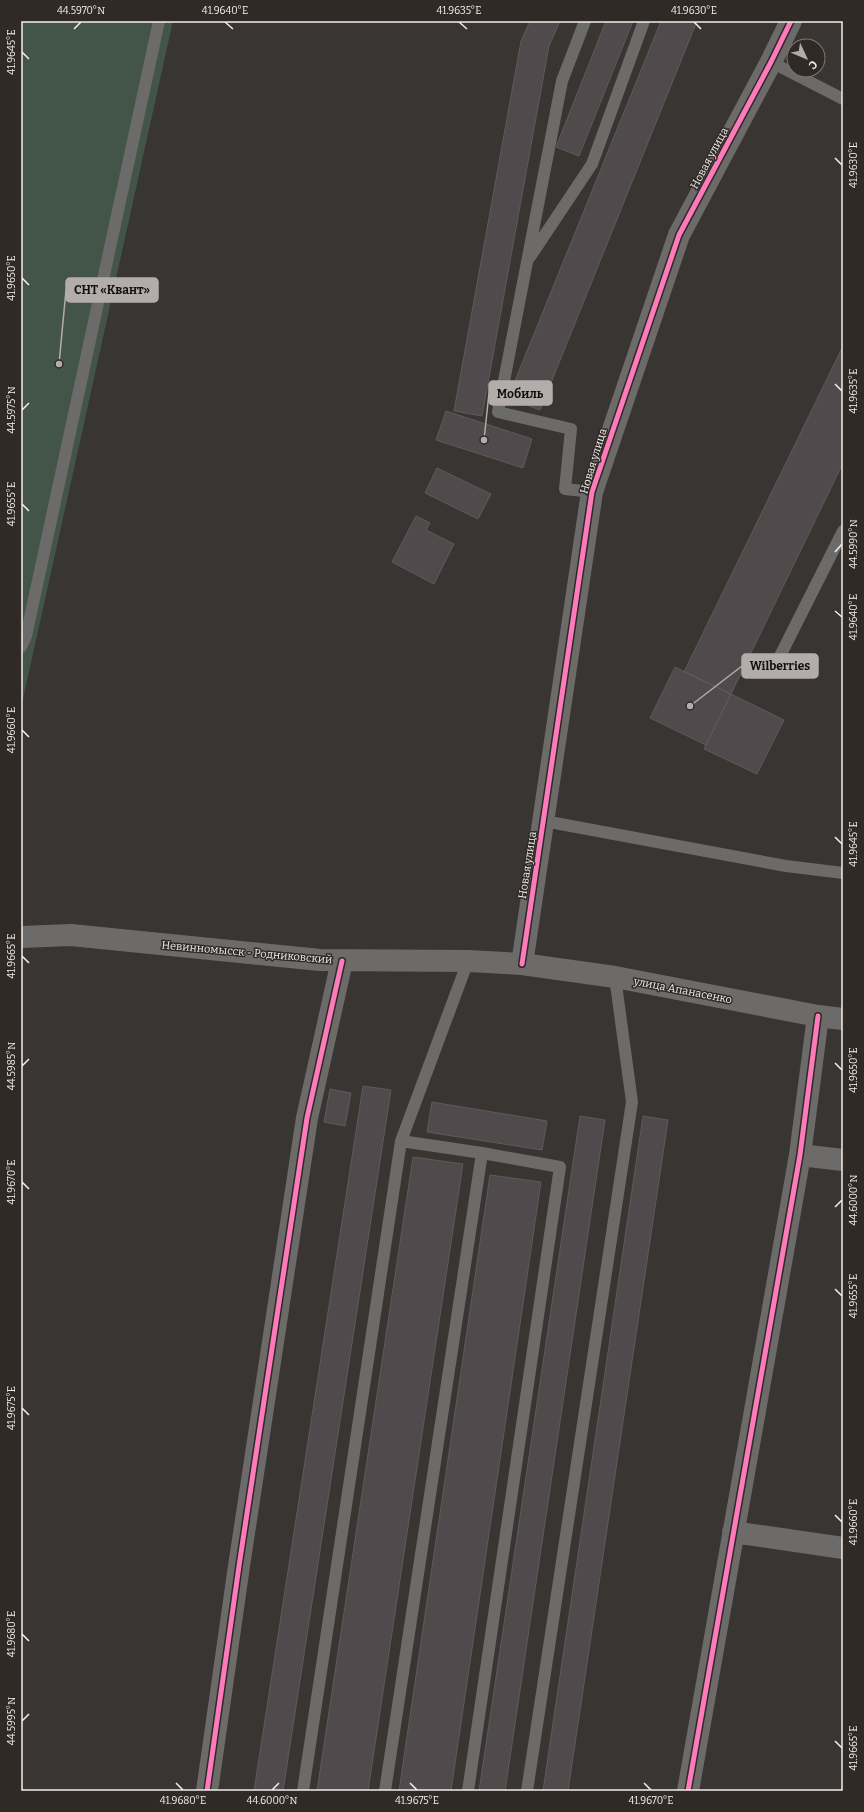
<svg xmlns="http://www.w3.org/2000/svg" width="864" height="1812" viewBox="0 0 864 1812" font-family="Bitter,serif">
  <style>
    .green { fill: #435449 }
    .building { fill: #504a4c; stroke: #5e5b5b }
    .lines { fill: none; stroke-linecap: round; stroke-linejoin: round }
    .service { stroke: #6c6b6a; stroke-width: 12 }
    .minor { stroke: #6c6b6a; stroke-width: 22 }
    .tertiary { stroke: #6c6b6a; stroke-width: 22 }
    .cycleway-casing { stroke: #302a26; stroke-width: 8 }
    .cycleway { stroke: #fd7abc; stroke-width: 5 }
    .ticks { fill: none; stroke: #f3eeec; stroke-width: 1.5 }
    .labels { text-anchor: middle; stroke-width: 3; stroke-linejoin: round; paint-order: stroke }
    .street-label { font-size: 11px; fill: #f3eeec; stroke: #302a26 }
    .leader { fill: none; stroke: #b2adab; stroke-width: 1.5 }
    .callout-dot { fill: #b2adab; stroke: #302a26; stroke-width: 1.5 }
    .callout { fill: #b2adab; stroke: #b2adab; stroke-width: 1.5 }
    .callout-label { font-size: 12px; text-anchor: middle; font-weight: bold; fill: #111 }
    .neatline { fill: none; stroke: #f3eeec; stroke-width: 1.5 }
    .ticks-label { font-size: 10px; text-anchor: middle; fill: #f3eeec }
  </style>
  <rect width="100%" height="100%" fill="#383533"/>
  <path class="green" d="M21,21H173L21,708Z"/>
  <path class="building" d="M530,21H560L549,46L482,416L454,411L521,41Z
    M606,21H633L579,156L556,147Z
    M661,21H697L540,410L508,398Z
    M843,346V463L731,694L684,672Z
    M446,411L532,439L523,468L436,440Z
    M437,468L491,494L478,519L425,493Z
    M416,516L430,523L426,530L454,544L434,584L392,562Z
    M675,667L731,694L706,745L650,718Z
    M731,694L784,720L757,774L704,749Z
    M363,1086L391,1090L283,1791H254Z
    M330,1089L351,1093L345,1126L324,1122Z
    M432,1102L547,1121L542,1150L427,1132Z
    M580,1116L605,1120L505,1791H479Z
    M643,1116L668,1120L568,1791H543Z
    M413,1157L463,1164L368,1791H317Z
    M490,1175L541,1182L451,1791H399Z"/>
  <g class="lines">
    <path class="service" d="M585,21L562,81L498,412L571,429L565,489L592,492
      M771,62L843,99
      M530,257L592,164L644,21
      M21,647L26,636L159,21
      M774,668L843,531
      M544,821L786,866L843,873
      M401,1141L482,1153L560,1167L468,1791
      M303,1791L401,1141L468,961
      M385,1791L482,1153
      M527,1791L632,1102L615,977"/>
    <path class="minor" d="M522,964L592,492L679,235L771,62L791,21
      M800,1155L843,1160
      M733,1532L843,1548
      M207,1791L239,1566L307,1118L342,961
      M688,1791L800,1155L818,1016"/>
    <path class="tertiary" d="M21,937L71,935L320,960L468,961L522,964L615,977L818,1016L843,1019"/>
    <defs>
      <path id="cycleway" d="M522,964L592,492L679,235L771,62L791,21
        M207,1791L239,1566L307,1118L342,961
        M688,1791L800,1155L818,1016"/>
    </defs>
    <use href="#cycleway" class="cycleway-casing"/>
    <use href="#cycleway" class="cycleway"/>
  </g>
  <path class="ticks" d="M225,22L233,29M459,22L467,29M694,22L701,29M74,29L81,22M22,52L29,59M835,158L842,165M22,278L29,285M835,384L842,391M22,410L29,403M22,504L29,511M835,552L842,544M835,611L842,617M22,730L29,737M835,837L842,844M22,956L29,963M835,1063L842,1070M22,1066L29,1059M22,1182L29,1189M835,1207L842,1200M835,1289L842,1296M22,1408L29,1415M835,1515L842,1522M22,1634L29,1641M22,1721L29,1714M835,1741L842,1748M176,1783L183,1790M410,1783L417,1790M644,1783L651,1790M272,1790L279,1783"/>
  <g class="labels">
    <g class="street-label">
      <text transform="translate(709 158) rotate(-62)" y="4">Новая улица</text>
      <text transform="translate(593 461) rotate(-73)" y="4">Новая улица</text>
      <text transform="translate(527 865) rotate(-81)" y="4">Новая улица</text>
      <text transform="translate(247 952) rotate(5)" y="4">Невинномысск - Родниковский</text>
      <text transform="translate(683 990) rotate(11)" y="4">улица Апанасенко</text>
    </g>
  </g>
  <path class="leader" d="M59 364L66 290M484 440L489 393M690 706L742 666"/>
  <g class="callout-dot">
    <circle cx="59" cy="364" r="4"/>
    <circle cx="484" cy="440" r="4"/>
    <circle cx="690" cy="706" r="4"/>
  </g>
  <g class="callout">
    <rect x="66" y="278" width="92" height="24" rx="4"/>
    <rect x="489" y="381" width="63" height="24" rx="4"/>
    <rect x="742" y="654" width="76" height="24" rx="4"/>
  </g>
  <g class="callout-label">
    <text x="112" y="294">СНТ «Квант»</text>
    <text x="520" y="398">Мобиль</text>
    <text x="780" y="670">Wilberries</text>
  </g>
  <rect width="864" height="1812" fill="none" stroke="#302a26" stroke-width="44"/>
  <g transform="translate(806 58) rotate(134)"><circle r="19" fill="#302a26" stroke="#7e7875"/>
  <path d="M0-3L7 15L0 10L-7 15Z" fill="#b2adab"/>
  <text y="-6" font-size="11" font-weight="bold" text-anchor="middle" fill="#f3eeec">С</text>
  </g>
  <rect x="22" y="22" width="820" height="1768" class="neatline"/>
  <g class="ticks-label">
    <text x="81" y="14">44.5970°N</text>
    <text x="225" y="14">41.9640°E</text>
    <text x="459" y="14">41.9635°E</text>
    <text x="694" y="14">41.9630°E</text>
    <text transform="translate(11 52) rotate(-90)" y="4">41.9645°E</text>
    <text transform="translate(853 165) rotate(-90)" y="4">41.9630°E</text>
    <text transform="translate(11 278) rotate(-90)" y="4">41.9650°E</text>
    <text transform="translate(853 391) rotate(-90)" y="4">41.9635°E</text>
    <text transform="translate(11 410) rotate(-90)" y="4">44.5975°N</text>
    <text transform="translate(11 504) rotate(-90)" y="4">41.9655°E</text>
    <text transform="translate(853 544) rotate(-90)" y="4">44.5990°N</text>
    <text transform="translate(853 617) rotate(-90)" y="4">41.9640°E</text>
    <text transform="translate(11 730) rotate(-90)" y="4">41.9660°E</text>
    <text transform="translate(853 844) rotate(-90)" y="4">41.9645°E</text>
    <text transform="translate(11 956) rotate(-90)" y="4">41.9665°E</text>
    <text transform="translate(11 1066) rotate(-90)" y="4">44.5985°N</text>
    <text transform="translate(853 1070) rotate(-90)" y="4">41.9650°E</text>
    <text transform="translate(11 1182) rotate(-90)" y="4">41.9670°E</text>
    <text transform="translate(853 1200) rotate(-90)" y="4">44.6000°N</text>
    <text transform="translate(853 1296) rotate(-90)" y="4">41.9655°E</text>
    <text transform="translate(11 1408) rotate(-90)" y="4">41.9675°E</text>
    <text transform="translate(853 1522) rotate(-90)" y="4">41.9660°E</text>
    <text transform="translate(11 1634) rotate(-90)" y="4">41.9680°E</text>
    <text transform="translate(11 1721) rotate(-90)" y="4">44.5995°N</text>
    <text transform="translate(853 1748) rotate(-90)" y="4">41.9665°E</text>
    <text x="183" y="1804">41.9680°E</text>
    <text x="272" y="1804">44.6000°N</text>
    <text x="417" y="1804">41.9675°E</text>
    <text x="651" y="1804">41.9670°E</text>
  </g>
</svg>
